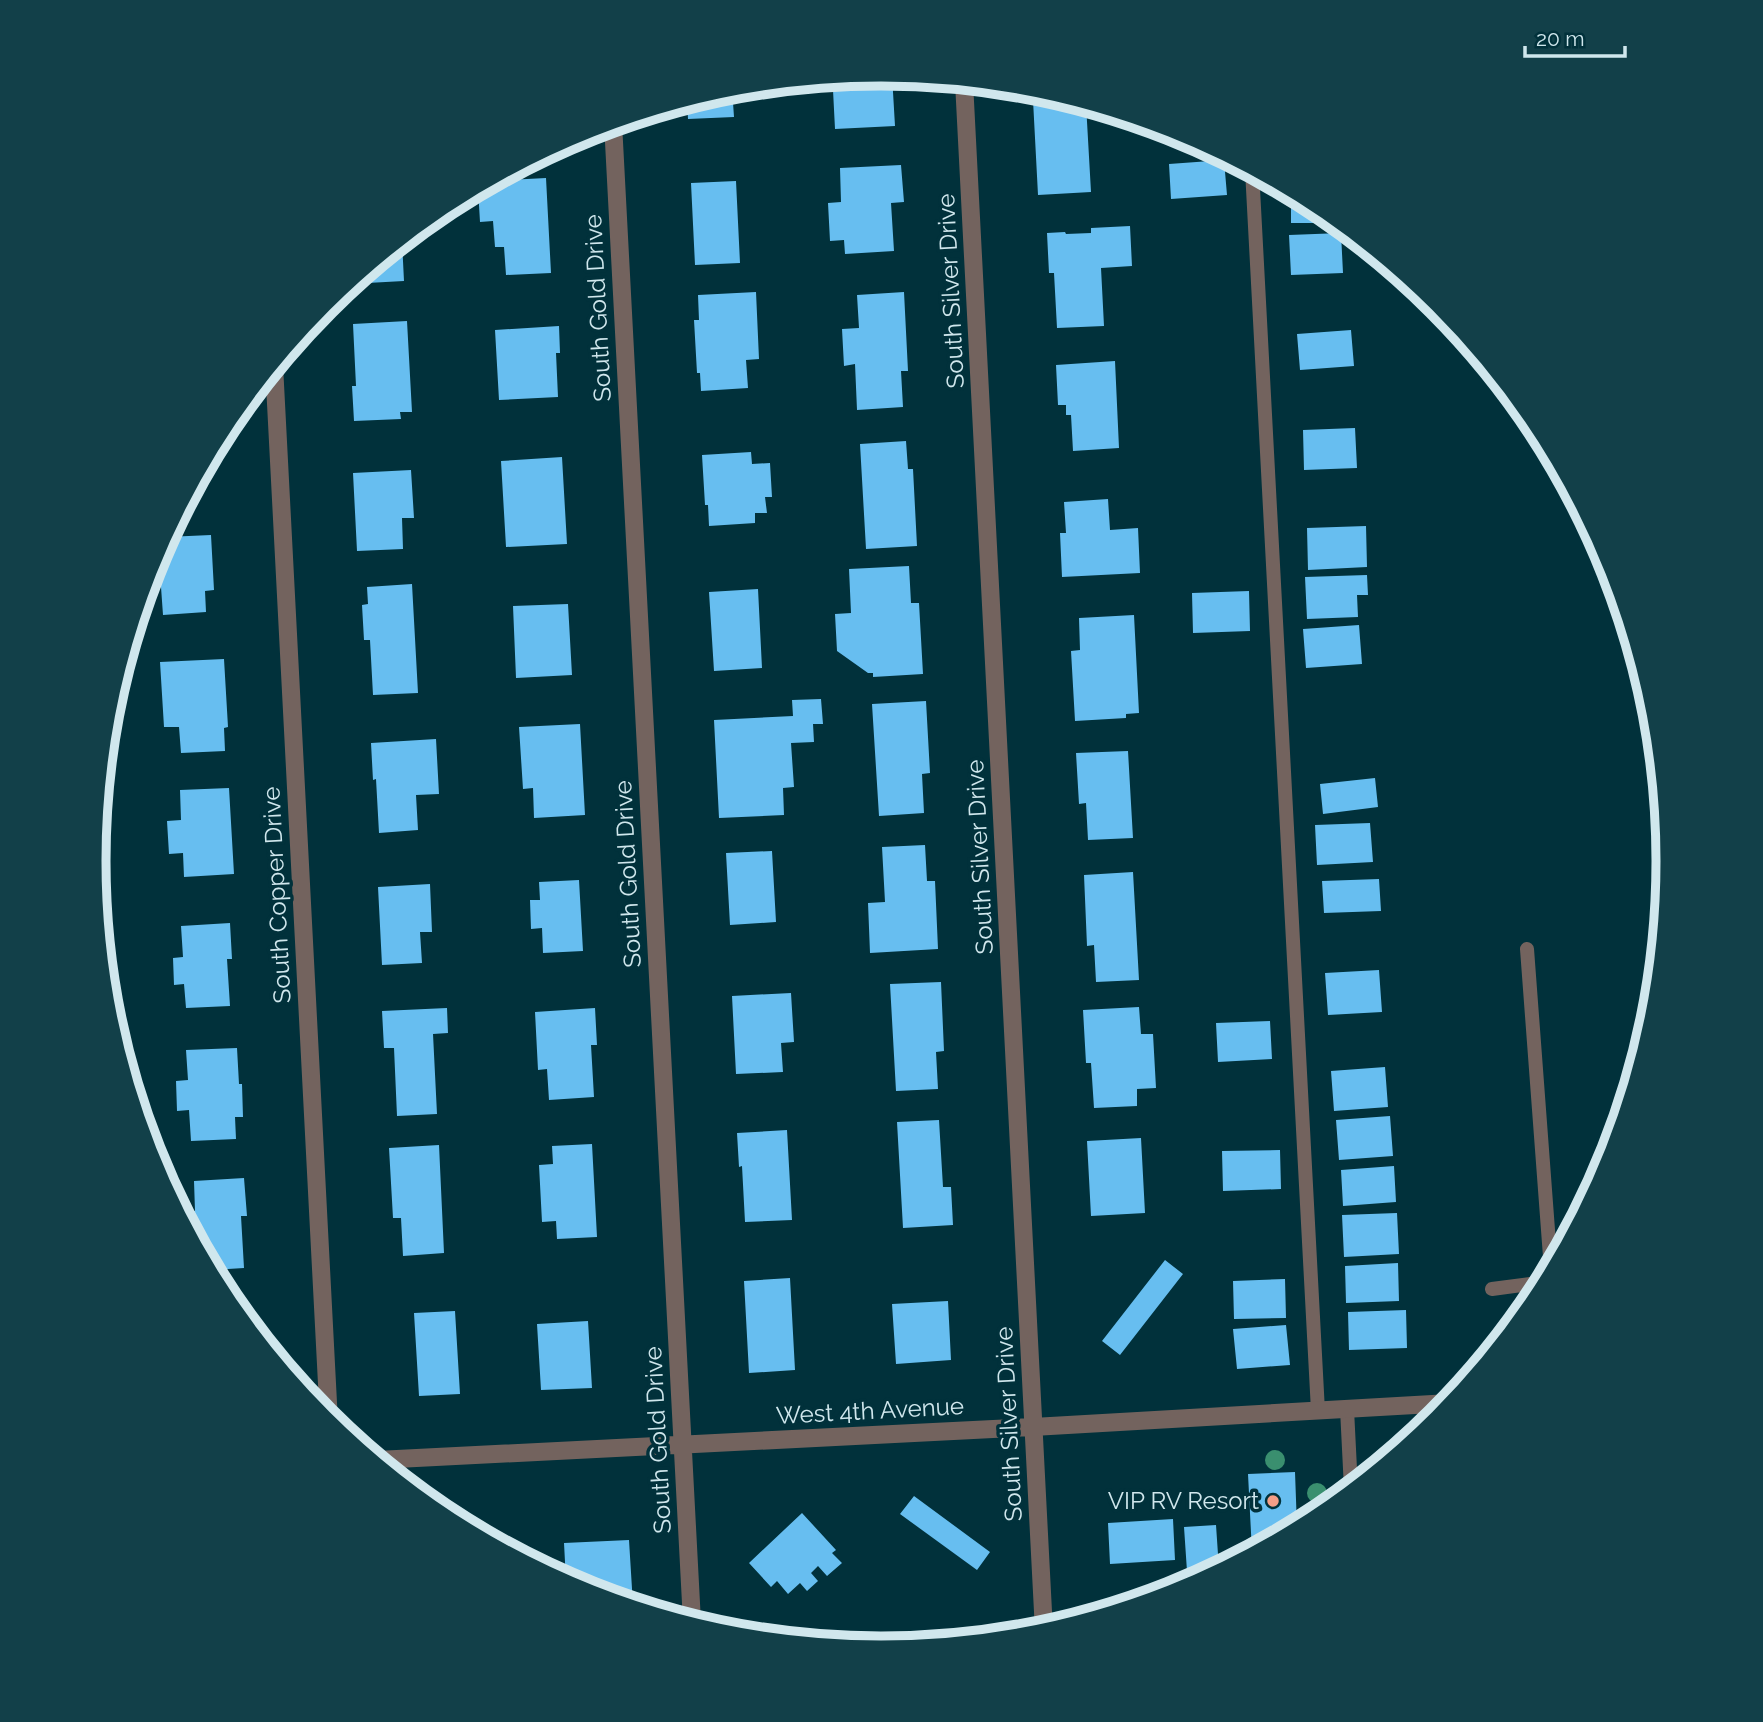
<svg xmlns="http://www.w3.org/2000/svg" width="1763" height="1722" viewBox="0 0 1763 1722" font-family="Raleway,sans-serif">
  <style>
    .building { fill: #67bef0 }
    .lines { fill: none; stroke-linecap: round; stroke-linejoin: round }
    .lane { stroke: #73635e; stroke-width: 14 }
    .street { stroke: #73635e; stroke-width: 18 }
    .tree { fill: #3a8f6f }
    .poi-dot { fill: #f49e87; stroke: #01313b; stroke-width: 2.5 }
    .labels { text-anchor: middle; stroke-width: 7; stroke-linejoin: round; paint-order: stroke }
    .street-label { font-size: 24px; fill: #d0e7ed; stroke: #01313b }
    .poi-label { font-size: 24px; fill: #d0e7ed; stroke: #01313b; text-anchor: end }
    .rim { fill: none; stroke: #d0e7ed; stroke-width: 9 }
  </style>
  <rect width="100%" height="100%" fill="#01313b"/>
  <path class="building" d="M882,73L892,75L895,126L835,129L833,90H842V77Z
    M732,88L734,117L688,119L687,101Z
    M1065,98L1086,104L1091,192L1038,195L1033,100Z
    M1224,160L1227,195L1171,199L1169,164Z
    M901,165L904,202L891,203L894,251L845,254L844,240L830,241L828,203L841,202L840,168Z
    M546,178L551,273L506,275L504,247H495L493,221L480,222L478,188L492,181Z
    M736,181L740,263L695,265L691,183Z
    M1291,194H1295L1319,206L1339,223H1291Z
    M1130,226L1132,266L1101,268L1104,326L1057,328L1054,273H1049L1047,233L1065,232L1066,234L1091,233V228Z
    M1341,233L1343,273L1291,275L1289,235Z
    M402,241L404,281L349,284Z
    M756,292L759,359L746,360L748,388L701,391L700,373H697L694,320H699L698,295Z
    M904,292L908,371H901L903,407L857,410L855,364L844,366L842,329L859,328L857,295Z
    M407,321L412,412H400L401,419L354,421L352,386H356L353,324Z
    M559,326L560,353H556L558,397L499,400L495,330Z
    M1351,330L1354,366L1300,370L1297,334Z
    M1115,361L1119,448L1073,451L1071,415H1066V405H1058L1056,365Z
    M1355,428L1357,468L1304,470L1303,430Z
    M906,441L908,469H913L917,546L866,549L860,444Z
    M751,452L752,464L770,463L772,497H765L767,513H755V523L709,526L708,505H705L702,455Z
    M562,457L567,544L506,547L501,461Z
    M411,470L414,518H402L403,549L357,551L353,473Z
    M201,472L202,488L192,489Z
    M1108,499L1110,530L1138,528L1140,573L1062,577L1060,533H1066L1064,502Z
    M1366,526L1367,567L1308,570L1307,528Z
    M211,535L214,590L205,591L206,612L163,615L161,587L148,588L147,582L154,559L166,537Z
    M909,566L911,603H919L923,674L873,677V673H868L837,651L835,614L851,613L849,569Z
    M1367,575L1368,595H1357L1358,617L1307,619L1305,577Z
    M412,584L418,693L373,695L370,640H364L362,605L368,604L367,587Z
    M758,589L762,668L714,671L709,592Z
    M1249,591L1250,631L1193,633L1192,593Z
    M568,604L572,675L516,678L513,606Z
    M1134,615L1139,713L1126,714V718L1075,721L1071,651L1080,650L1079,618Z
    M1359,625L1362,664L1306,668L1303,629Z
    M224,659L228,727L224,728L225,751L181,753L179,727H164L160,662Z
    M821,699L823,724H813L814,742L791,743L794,787L783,788L784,815L719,818L714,720L793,716L792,700Z
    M926,701L930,773L922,774L924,813L879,816L872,704Z
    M580,724L585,815L534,818L533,788L523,789L519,727Z
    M436,739L439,794L416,795L418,830L379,833L376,779L373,780L371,743Z
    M1128,751L1133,838L1088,840L1086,803L1079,804L1076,753Z
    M1375,778L1378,807L1323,814L1320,784Z
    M229,788L234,874L184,877L183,853L169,854L167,821L181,820L180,790Z
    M1370,823L1373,862L1317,865L1315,825Z
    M925,845L927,881H935L938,949L870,953L868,903L885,902L882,847Z
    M772,851L776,922L730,925L726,853Z
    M1133,872L1139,980L1096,982L1094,945L1087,946L1084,875Z
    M1379,879L1381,911L1324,913L1322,881Z
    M579,880L583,951L543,953L542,928L531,929L530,900H540L539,882Z
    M430,884L432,932H420L422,963L382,965L378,887Z
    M230,923L232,959H227L230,1006L186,1008L184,984L174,985L173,958L183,957L181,926Z
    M1379,970L1382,1012L1328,1015L1325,973Z
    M941,982L944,1051L936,1052L938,1089L896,1091L890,984Z
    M791,993L794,1042L781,1043L783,1072L736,1074L732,996Z
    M1139,1007L1141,1034H1153L1156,1088L1137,1089V1106L1094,1108L1091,1063H1086L1083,1010Z
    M447,1008L448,1033L433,1034L437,1114L397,1116L394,1048H384L382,1011Z
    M595,1008L597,1045H591L594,1097L549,1100L547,1069L538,1070L535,1012Z
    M1270,1021L1272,1059L1218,1062L1216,1023Z
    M237,1048L239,1084H242L243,1117H235L236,1139L191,1141L189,1110L177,1111L176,1081L188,1080L186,1050Z
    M1385,1067L1388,1107L1334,1111L1331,1071Z
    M1390,1116L1393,1156L1339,1160L1336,1120Z
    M939,1120L943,1187H951L953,1225L903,1228L897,1122Z
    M787,1130L792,1220L745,1222L742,1166L739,1167L737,1133Z
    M1141,1138L1145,1213L1091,1216L1087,1141Z
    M592,1144L597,1237L557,1239L556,1221L542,1222L539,1165L553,1164L552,1146Z
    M439,1145L444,1253L403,1256L401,1218H393L389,1148Z
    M1280,1150L1281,1189L1223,1191L1222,1151Z
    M1394,1166L1396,1202L1343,1206L1341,1170Z
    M244,1178L247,1216H241L244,1268L212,1270L187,1224L186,1211H195L194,1181Z
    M1397,1213L1399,1254L1344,1257L1342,1215Z
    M1165,1260L1183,1274L1120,1355L1102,1341Z
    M1398,1263L1399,1301L1346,1303L1345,1266Z
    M790,1278L795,1370L749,1373L744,1281Z
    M1285,1279L1286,1318L1234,1319L1233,1281Z
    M948,1301L951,1360L896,1364L892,1304Z
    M1406,1310L1407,1348L1349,1350L1348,1312Z
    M455,1311L460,1394L419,1396L414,1313Z
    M588,1321L592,1388L541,1390L537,1324Z
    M250,1325L279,1349L276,1359L249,1326Z
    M1286,1325L1290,1365L1237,1369L1233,1329Z
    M1295,1472L1297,1527L1252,1552L1248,1474Z
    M914,1496L990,1552L977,1570L900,1514Z
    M802,1513L836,1550L832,1553L842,1563L827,1576L818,1566L811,1573L818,1581L807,1591L800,1583L788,1594L777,1581L771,1587L749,1563Z
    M1173,1519L1175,1560L1110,1564L1108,1523Z
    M484,1525L485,1538L464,1526Z
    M1216,1525L1219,1569L1188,1586L1184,1527Z
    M629,1540L633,1605L580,1588L566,1581L564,1543Z"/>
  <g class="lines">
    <path class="lane" d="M1252,170L1318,1411
      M1527,949L1551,1270
      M1492,1289L1545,1282
      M1347,1409L1351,1489"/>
    <path class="street" d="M964,82L1044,1631
      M613,123L692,1622
      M274,365L329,1422
      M377,1460L1033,1427L1450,1403"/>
  </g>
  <g class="tree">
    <circle cx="1275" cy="1460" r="10"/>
    <circle cx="1317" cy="1493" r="10"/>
  </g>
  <circle class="poi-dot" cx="1273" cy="1501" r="7"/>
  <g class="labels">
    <g class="street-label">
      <text transform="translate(951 291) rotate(-93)" y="8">South Silver Drive</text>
      <text transform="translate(598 308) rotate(-93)" y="8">South Gold Drive</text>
      <text transform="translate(980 857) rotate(-93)" y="8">South Silver Drive</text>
      <text transform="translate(628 874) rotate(-93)" y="8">South Gold Drive</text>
      <text transform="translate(277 895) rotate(-93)" y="8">South Copper Drive</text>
      <text transform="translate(870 1411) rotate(-3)" y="8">West 4th Avenue</text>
      <text transform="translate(1009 1424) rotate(-93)" y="8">South Silver Drive</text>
      <text transform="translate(658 1440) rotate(-93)" y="8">South Gold Drive</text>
    </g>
    <g class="poi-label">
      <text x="1259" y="1509">VIP RV Resort</text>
    </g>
  </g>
  <path d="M0 0H1763V1722H0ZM106 861a775 775 0 1 1 1550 0a775 775 0 1 1-1550 0Z" fill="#124049" fill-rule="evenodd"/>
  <path class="rim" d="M106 861a775 775 0 1 1 1550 0a775 775 0 1 1-1550 0Z"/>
  <path d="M1525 46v10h100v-10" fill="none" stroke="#d0e7ed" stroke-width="3.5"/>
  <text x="1536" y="46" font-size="21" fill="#d0e7ed" stroke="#01313b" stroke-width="5" paint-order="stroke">20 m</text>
</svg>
